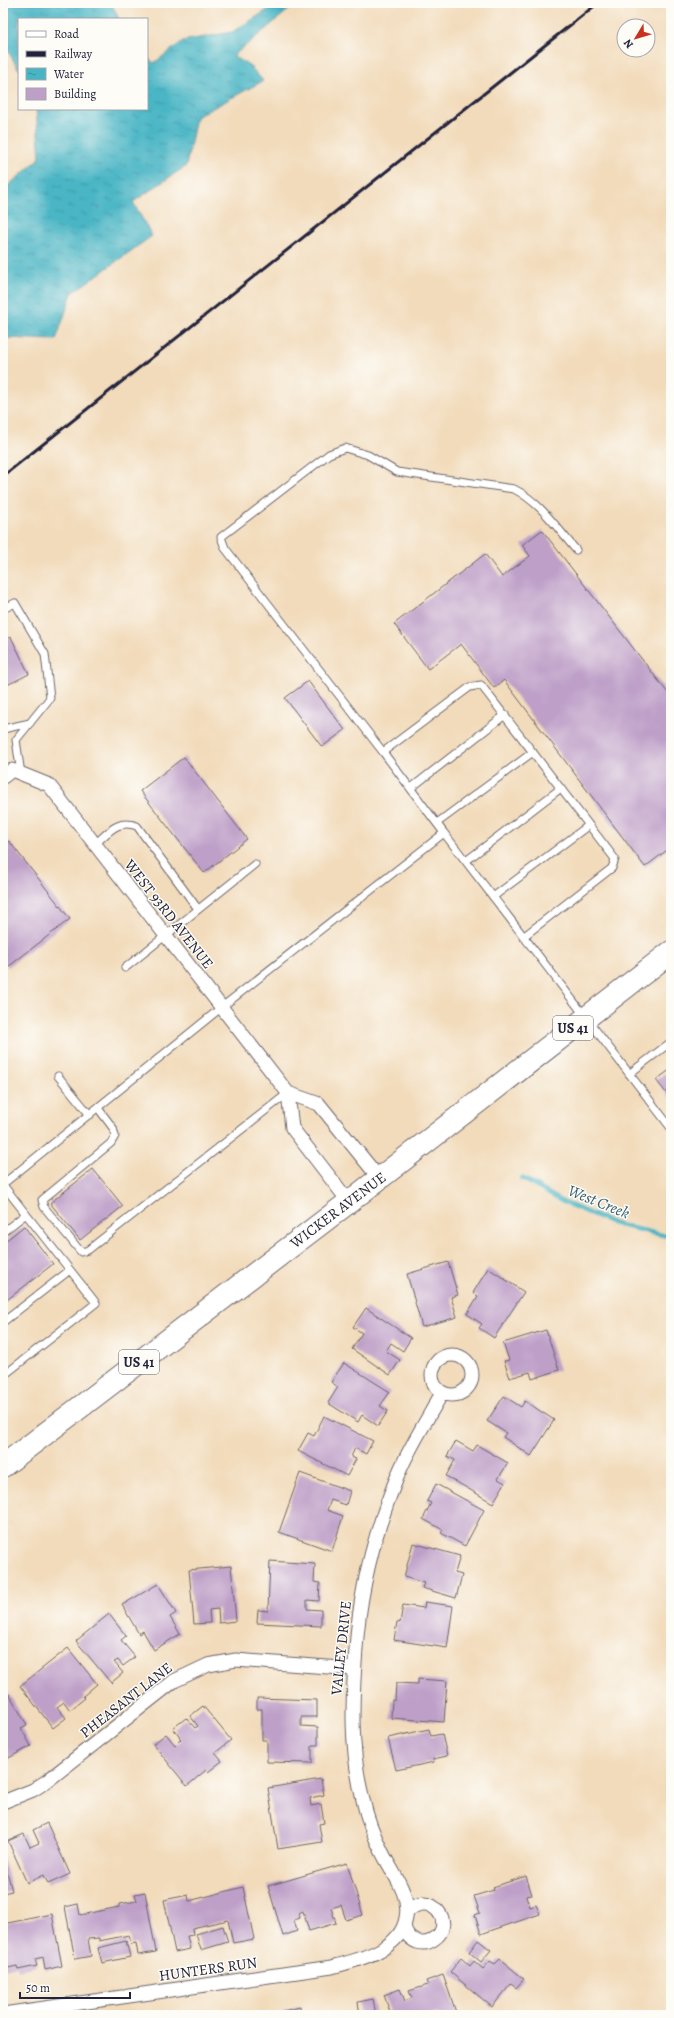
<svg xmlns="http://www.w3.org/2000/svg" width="674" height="2018" viewBox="0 0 674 2018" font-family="Alegreya,serif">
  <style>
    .water { fill: url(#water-ripples); stroke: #356c80 }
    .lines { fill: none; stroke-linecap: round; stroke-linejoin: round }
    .stream { stroke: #48b5c5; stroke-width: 4.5 }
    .building { fill: #be9fc8 }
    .service-casing { stroke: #6b6368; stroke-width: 9 }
    .minor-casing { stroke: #6b6368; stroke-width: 15 }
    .trunk-casing { stroke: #6b6368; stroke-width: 24 }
    .service { stroke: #fff; stroke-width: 7 }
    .minor { stroke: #fff; stroke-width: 13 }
    .trunk { stroke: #fff; stroke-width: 22 }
    .rail { stroke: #22223b; stroke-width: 3 }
    .labels { text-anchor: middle; stroke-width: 3; stroke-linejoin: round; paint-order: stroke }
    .shield { fill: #fdfcf7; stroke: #646373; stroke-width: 1 }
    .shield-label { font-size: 14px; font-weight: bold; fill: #22223b }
    .street-label { font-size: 15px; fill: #22223b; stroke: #fdfcf7 }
    .water-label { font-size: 16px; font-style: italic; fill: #315d72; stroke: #fdfcf7 }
  </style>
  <defs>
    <pattern id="water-ripples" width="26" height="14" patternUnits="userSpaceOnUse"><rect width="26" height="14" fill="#48b5c5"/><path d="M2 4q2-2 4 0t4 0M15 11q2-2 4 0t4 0" fill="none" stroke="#3c93a1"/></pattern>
  </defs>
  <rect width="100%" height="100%" fill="#fdfcf7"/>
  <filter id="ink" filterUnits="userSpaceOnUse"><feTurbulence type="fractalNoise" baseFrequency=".025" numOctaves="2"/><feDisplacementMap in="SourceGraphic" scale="8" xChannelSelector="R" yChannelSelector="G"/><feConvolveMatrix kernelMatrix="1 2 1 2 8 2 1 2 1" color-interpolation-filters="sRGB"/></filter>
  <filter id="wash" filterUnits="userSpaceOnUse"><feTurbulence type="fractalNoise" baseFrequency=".012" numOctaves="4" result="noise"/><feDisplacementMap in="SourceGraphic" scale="16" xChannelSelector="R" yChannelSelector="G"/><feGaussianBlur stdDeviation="0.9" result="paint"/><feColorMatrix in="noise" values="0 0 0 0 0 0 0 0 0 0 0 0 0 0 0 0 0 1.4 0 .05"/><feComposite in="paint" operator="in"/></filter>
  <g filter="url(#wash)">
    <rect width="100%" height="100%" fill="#f2dbbb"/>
    <path class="water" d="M3,3H111L119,19H19V70L3,42Z
      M279,3H297L233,56L249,65L263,81L196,117L186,166L133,202L152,236L72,293L56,340L8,338L3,340V190L40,158L36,109H147V58L154,63L183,41L232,32Z"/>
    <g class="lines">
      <path class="stream" d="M522,1178L563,1202L615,1224L671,1237"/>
    </g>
    <g id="blocks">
      <path class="building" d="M542,530L671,697V847L645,867L504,680L494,688L461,644L428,669L394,624L485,554L502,577L530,556L522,545Z
        M11,637L29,674L3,687V641Z
        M308,681L345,730L322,747L285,698Z
        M184,757L247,839L204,873L140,791Z
        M9,841L70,919L8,967L3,961V846Z
        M671,1069V1099L656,1080Z
        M93,1169L123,1206L80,1240L50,1203Z
        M24,1226L53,1264L3,1303V1243Z
        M448,1262L458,1295L451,1297L457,1317L422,1327L407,1274Z
        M488,1268L524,1292L494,1338L479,1328L482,1324L467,1314L478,1296L473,1293Z
        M366,1308L411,1338L403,1351L391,1343L386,1351L400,1360L390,1375L352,1349L362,1333L353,1327Z
        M546,1330L559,1370L532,1379L530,1372L510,1378L504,1361L509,1360L503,1343Z
        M344,1363L390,1392L380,1406L388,1411L378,1426L362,1415L358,1422L328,1403L338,1387L331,1382Z
        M504,1396L521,1407L525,1401L554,1420L531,1456L503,1437L506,1433L487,1421Z
        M324,1416L373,1441L366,1454L355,1448L351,1457L356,1459L347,1476L298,1451L308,1433L314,1436Z
        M456,1441L473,1451L477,1445L508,1463L498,1479L505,1483L493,1503L446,1476L455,1460L447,1456Z
        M300,1473L350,1491L346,1505L331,1500L327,1510L343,1516L332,1551L279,1532Z
        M436,1484L484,1510L465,1546L441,1533L443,1530L423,1519L431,1503L427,1501Z
        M413,1543L460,1556L455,1573L462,1575L456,1598L422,1588L424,1583L404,1577Z
        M270,1561L315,1564L314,1582L320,1583L319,1601L307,1600V1609L321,1610V1626L257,1623L258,1610L268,1611Z
        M231,1566L236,1621L219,1623L218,1609L209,1610L210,1623L194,1624L189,1570Z
        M158,1584L176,1613L170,1617L180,1634L154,1650L143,1631L139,1634L122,1605Z
        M425,1602L453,1606L447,1648L394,1640L397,1622L400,1623L403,1605L424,1608Z
        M109,1614L126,1636L121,1640L135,1657L123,1666L118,1660L114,1662L123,1673L111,1683L76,1641Z
        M68,1648L97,1684L83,1696L85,1698L70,1710L64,1702L57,1707L66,1718L53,1728L20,1686Z
        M418,1679L447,1681L444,1722L391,1718L392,1700L395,1701L396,1683L418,1684Z
        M9,1694L27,1725L21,1728L31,1746L3,1761V1698Z
        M257,1698L317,1700V1717H301V1726L318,1727V1745H312V1763L267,1762V1740H262V1709H257Z
        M203,1706L231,1740L215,1753L222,1761L208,1772L206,1770L187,1786L153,1744L166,1734L175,1745L181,1739L173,1728L186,1718L195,1728L198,1726L190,1716Z
        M429,1729L431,1736L442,1734L447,1756L433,1759L434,1762L396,1770L388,1738Z
        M321,1779L324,1795L310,1798L311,1806L321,1804L324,1823L319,1824L322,1842L278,1849L268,1788Z
        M47,1823L70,1874L48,1884L44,1875L27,1883L8,1841L24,1834L30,1847L39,1843L33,1830Z
        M3,1856L12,1891L3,1893Z
        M347,1863L363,1915L346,1920L341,1905L331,1908L336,1923L309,1931L303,1911L299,1913L300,1918L294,1920L297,1931L283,1936L268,1886Z
        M526,1876L532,1895L526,1896L530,1907L536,1905L540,1914L481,1934L475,1915L480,1913L474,1896L494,1890L493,1887Z
        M243,1887L254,1939L233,1943L228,1920L192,1928L193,1935L187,1936L190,1949L175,1952L164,1900L188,1895L189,1901Z
        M145,1892L156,1952L138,1955L136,1943L131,1944L129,1935L99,1941V1938L88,1939L91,1956L75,1959L65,1907L78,1904L80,1915L119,1907V1904L137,1901L135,1894Z
        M52,1914L62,1966L45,1970L43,1957L35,1959L37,1966L18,1970L17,1966L3,1969V1924Z
        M223,1926L228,1942L201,1950L196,1934Z
        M478,1940L491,1950L481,1962L469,1952Z
        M126,1941L130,1957L102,1963L98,1948Z
        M461,1958L470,1966L474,1961L483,1969L490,1961L495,1964L500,1959L524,1979L516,1988L511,1984L492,2007L450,1972Z
        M443,1975L457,2015H391L384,1995L400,1989L405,2001L412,1998L409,1991L428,1985L426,1981Z
        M373,1999L376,2015H360L358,2002Z
        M300,2007L301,2015H280L283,2014V2011Z"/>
    </g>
  </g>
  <g filter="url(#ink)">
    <use href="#blocks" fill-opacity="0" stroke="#6b6368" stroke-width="1"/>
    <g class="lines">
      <defs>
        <path id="service" d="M3,609L15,603L45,654L50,698L16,740L21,774
          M3,729L30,723
          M383,752L225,548L221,537L329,454L345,448L368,455L397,472L514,489C540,502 557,528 576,550
          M411,788L505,715
          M437,823L533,752
          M444,833L383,752L470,687L481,685L615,859L612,868L523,937
          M95,844C109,832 117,819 137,826L198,909
          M466,861L561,788
          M493,897L589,825
          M125,968L255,864
          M629,1074L671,1042
          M58,1076L90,1115
          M98,1108L113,1128L115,1136L111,1143L42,1200L44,1207L81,1252L88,1250L288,1093
          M3,1184L222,1007L444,833L671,1128
          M3,1185L70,1270L3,1322
          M3,1232L26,1214
          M3,1376L96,1303L70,1270"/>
        <path id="minor" d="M3,777L12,770L49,785L288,1093L292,1128L349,1202
          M288,1093L319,1104L379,1178
          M432 1375a20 20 0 1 1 40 0a20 20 0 1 1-40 0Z
          M3,1802L33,1790L47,1781L174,1681L208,1665L236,1660L354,1669
          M404,1925C405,1933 410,1939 417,1942C423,1944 429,1943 434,1939C457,1924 430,1888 407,1912
          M3,2014L332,1967C358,1960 401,1950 406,1918C411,1894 392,1873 382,1852C374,1836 367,1818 363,1800C350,1748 352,1702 356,1649C360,1586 376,1527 400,1470C412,1443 428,1418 442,1393"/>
        <path id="trunk" d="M3,1466L349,1202L671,952"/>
      </defs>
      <use href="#service" class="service-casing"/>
      <use href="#minor" class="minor-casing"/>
      <use href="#trunk" class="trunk-casing"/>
      <use href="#service" class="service"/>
      <use href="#minor" class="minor"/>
      <use href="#trunk" class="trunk"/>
      <path class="rail" d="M3,476L598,3"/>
    </g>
  </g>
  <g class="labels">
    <g class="shield">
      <rect x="553" y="1016" width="40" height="24" rx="3"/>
      <rect x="119" y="1350" width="40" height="24" rx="3"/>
    </g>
    <g class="shield-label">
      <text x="573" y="1033">US 41</text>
      <text x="139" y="1367">US 41</text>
    </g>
    <g class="street-label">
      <text transform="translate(169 914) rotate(52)" y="5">WEST 93RD AVENUE</text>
      <text transform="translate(338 1210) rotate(-37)" y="5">WICKER AVENUE</text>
      <text transform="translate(341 1648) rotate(-84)" y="5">VALLEY DRIVE</text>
      <text transform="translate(126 1700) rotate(-38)" y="5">PHEASANT LANE</text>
      <text transform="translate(208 1969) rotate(-8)" y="5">HUNTERS RUN</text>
    </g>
    <g class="water-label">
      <text transform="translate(599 1201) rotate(22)" y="6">West Creek</text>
    </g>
  </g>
  <rect width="674" height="2018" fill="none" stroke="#fdfcf7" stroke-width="16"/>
  <rect x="18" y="18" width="130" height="92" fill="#fdfcf7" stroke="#a5a5ac"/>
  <rect x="26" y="31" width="20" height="6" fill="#ffffff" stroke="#a5a5ac"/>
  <text x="54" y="38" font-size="12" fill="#22223b">Road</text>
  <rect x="26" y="51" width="20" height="6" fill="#22223b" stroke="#a5a5ac"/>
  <text x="54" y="58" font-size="12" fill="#22223b">Railway</text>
  <rect x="26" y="68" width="20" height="12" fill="url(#water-ripples)" stroke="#a5a5ac"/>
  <text x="54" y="78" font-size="12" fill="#22223b">Water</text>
  <rect x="26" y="88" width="20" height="12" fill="#be9fc8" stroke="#a5a5ac"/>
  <text x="54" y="98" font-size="12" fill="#22223b">Building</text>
  <g transform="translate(636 38) rotate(232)"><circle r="19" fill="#fdfcf7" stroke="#a5a5ac"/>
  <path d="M0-3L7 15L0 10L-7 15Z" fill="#c8321e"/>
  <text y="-6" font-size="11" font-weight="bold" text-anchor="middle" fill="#22223b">N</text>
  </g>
  <path d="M20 1992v6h110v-6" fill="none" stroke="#22223b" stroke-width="2"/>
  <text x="26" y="1992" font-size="12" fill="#22223b" stroke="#fdfcf7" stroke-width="3" paint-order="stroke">50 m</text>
</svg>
